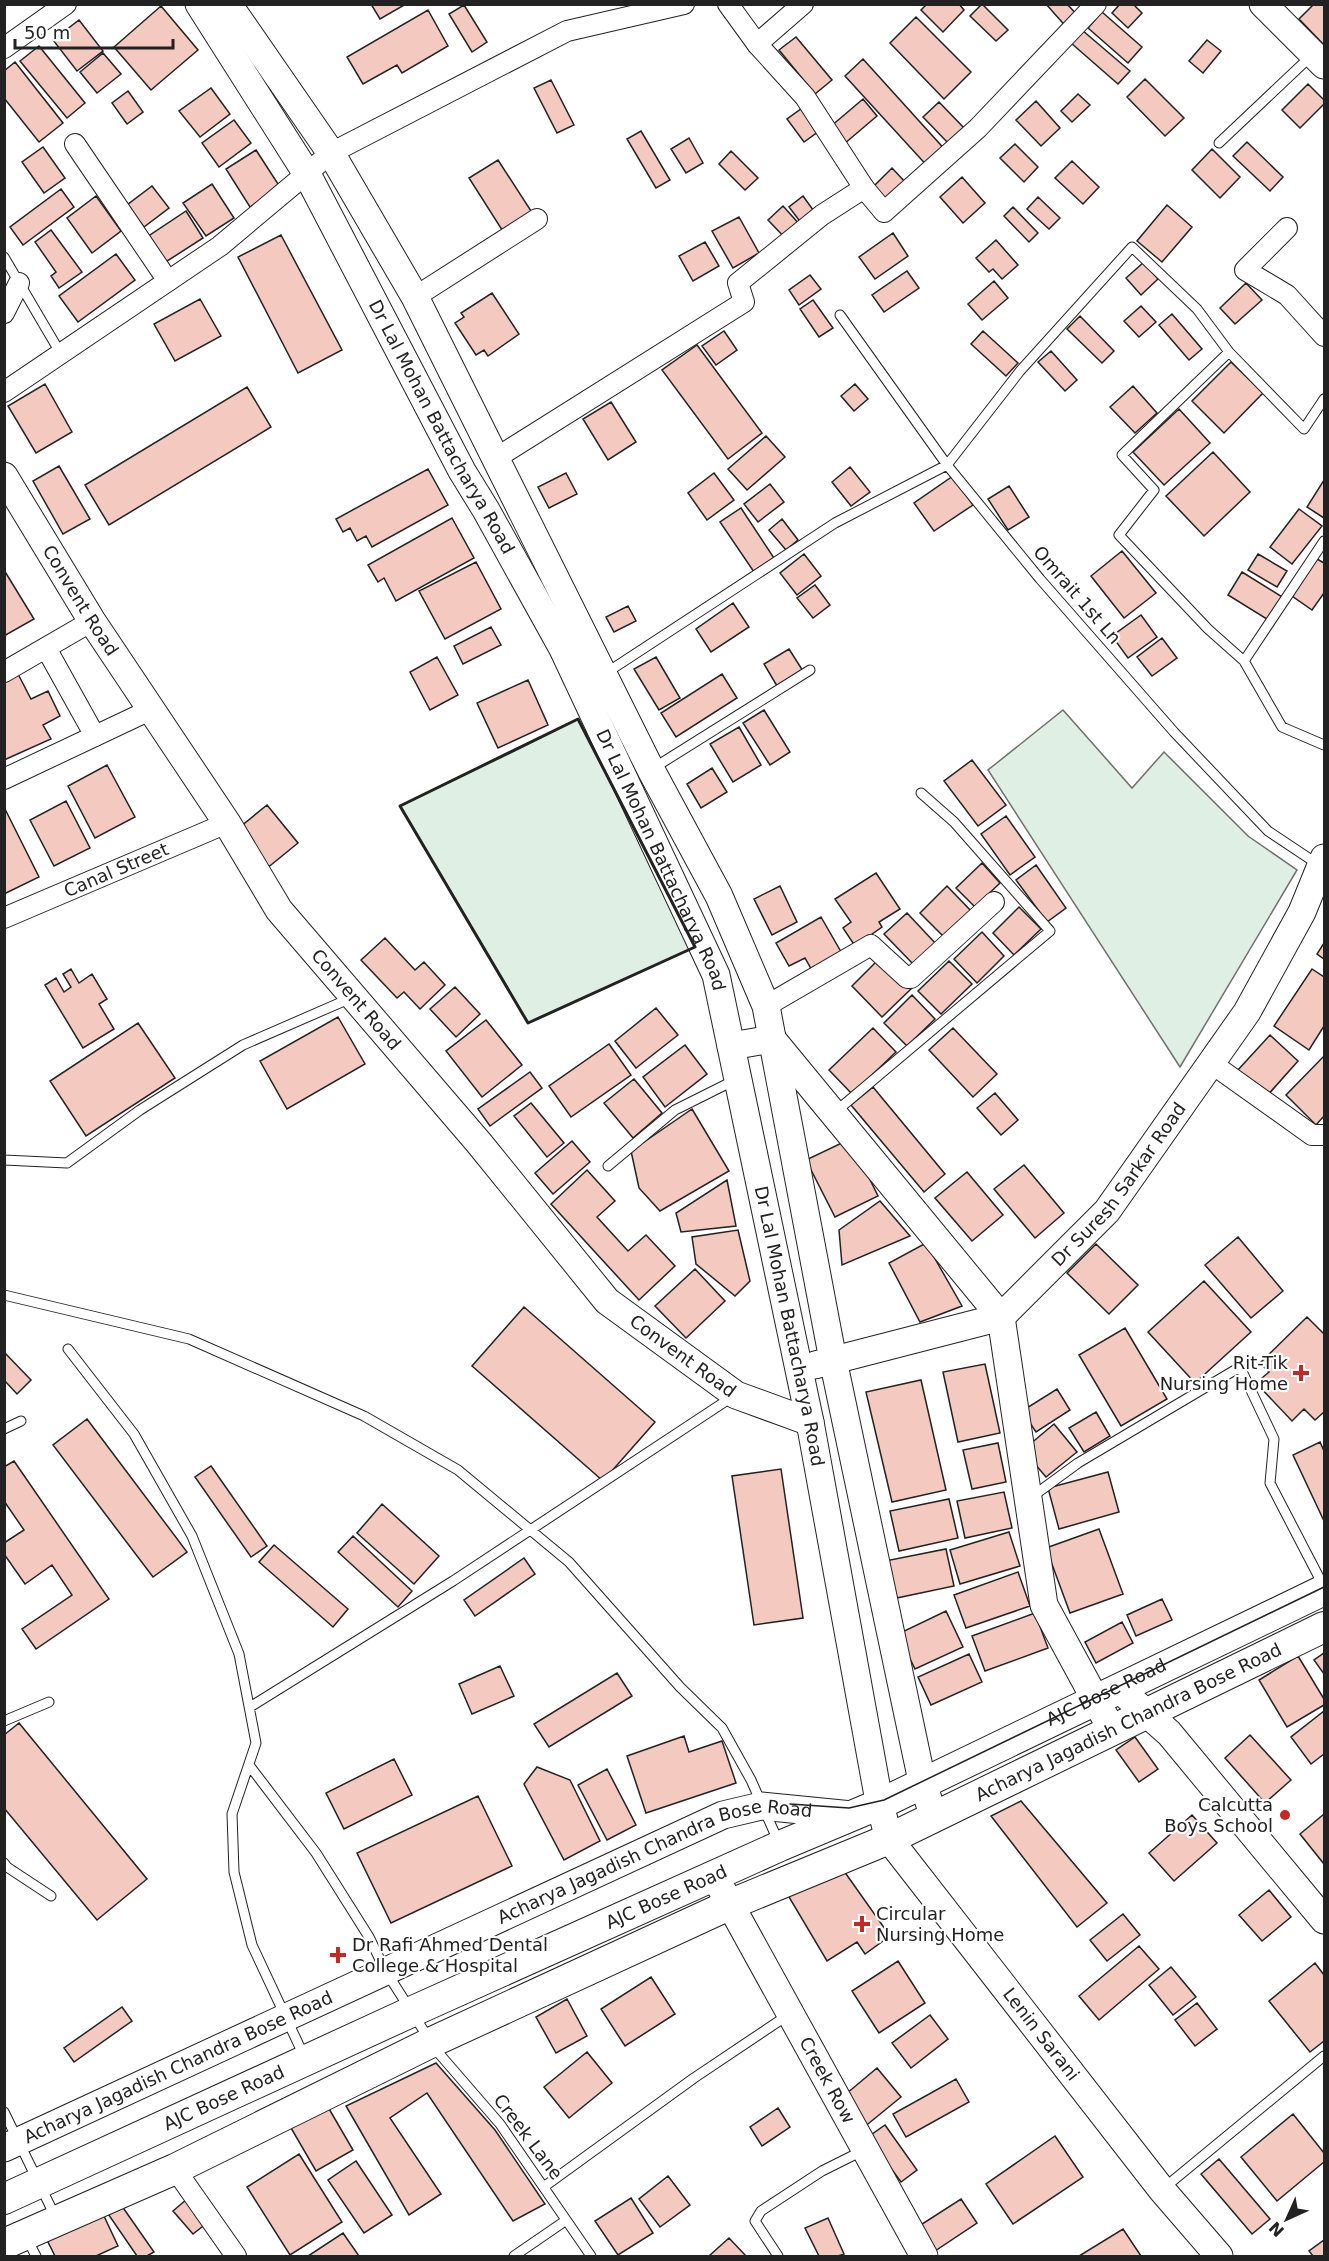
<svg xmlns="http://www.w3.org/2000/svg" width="1329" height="2261" viewBox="0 0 1329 2261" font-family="'DejaVu Sans',sans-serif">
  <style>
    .green { fill: #e0efe3; stroke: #6f6f6f; stroke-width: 1.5 }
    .building { fill: #f3c9c0; stroke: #222; stroke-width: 1.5 }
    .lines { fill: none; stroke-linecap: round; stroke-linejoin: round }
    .lane-casing { stroke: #222; stroke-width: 11 }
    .street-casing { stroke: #222; stroke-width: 22 }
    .secondary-casing { stroke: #222; stroke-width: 29 }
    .primary-casing { stroke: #222; stroke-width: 32 }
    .lane { stroke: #fff; stroke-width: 9 }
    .street { stroke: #fff; stroke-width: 20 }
    .secondary { stroke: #fff; stroke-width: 27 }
    .primary { stroke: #fff; stroke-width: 30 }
    .tram { stroke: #222; stroke-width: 1.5 }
    .wall { stroke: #222; stroke-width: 3 }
    .poi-dot { fill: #c62828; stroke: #fff; stroke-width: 2 }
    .labels { text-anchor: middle; stroke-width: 4.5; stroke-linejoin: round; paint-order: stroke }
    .street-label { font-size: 18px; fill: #222; stroke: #fff }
    .poi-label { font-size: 18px; fill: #222; stroke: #fff; text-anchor: end }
  </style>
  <rect width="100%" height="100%" fill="#fff"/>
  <path class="green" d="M1063,710L1132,788L1164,752L1248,836L1297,870L1180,1067L988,770Z
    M578,719L695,947L528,1023L400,806Z"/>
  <path class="building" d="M371,4H406L380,19Z
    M927,4H959L964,10L943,32L921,10Z
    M982,4L1008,30L996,41L970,16Z
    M1046,4H1067L1080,18L1068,29Z
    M1120,4H1133L1142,13L1128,28L1112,13Z
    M1314,4H1324V45L1299,19Z
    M464,5L487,42L472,52L449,14Z
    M161,6L198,50L151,90L114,47Z
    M428,10L448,46L402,73L397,65L363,84L347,57Z
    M1102,12L1142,47L1128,63L1088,28Z
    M916,17L971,72L944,99L890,43Z
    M79,20L103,51L77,71L53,40Z
    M1082,30L1130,71L1118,84L1071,43Z
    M796,37L832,80L815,94L779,50Z
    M1207,40L1221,51L1203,73L1189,61Z
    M39,46L85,103L67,118L20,61Z
    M103,53L121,74L97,93L80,72Z
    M863,59L948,153L930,169L845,76Z
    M15,62L63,123L39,142L4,98V71Z
    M1145,79L1184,118L1165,136L1127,97Z
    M551,80L574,125L557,133L534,88Z
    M1308,84L1324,100V104L1300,128L1282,110Z
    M211,88L230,114L200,137L179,111Z
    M128,91L143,112L127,124L112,103Z
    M1078,94L1090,105L1072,122L1061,111Z
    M863,99L877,116L844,144L830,127Z
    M1036,101L1060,128L1041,146L1016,120Z
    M939,102L965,129L949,144L923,117Z
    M805,106L822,129L804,142L787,119Z
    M234,120L251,143L219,167L202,143Z
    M641,131L670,180L656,188L627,139Z
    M689,138L703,163L686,173L671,149Z
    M1247,142L1283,177L1270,191L1233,156Z
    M1015,144L1038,167L1024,182L1000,158Z
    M43,147L65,178L44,193L22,162Z
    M1212,149L1240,177L1220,198L1192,170Z
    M256,150L280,187L250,207L226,169Z
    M731,151L758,178L745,190L719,164Z
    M498,160L533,214L504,233L469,178Z
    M1072,161L1099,187L1083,204L1055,178Z
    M892,168L908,185L885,207L870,190Z
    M962,177L985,203L963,223L940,197Z
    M212,184L234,218L206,236L183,203Z
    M152,186L169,208L144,227L127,205Z
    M61,189L74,207L23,245L10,227Z
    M96,196L121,231L92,253L67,218Z
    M803,196L816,214L802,224L789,207Z
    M1038,197L1060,218L1049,229L1027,209Z
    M1167,205L1192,227L1162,262L1137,241Z
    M783,206L801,226L787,240L768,220Z
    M1013,207L1038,233L1029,242L1004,216Z
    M186,211L203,238L161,265L144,239Z
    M739,217L759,253L733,268L712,231Z
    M51,230L82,272L59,288L51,276L56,272L35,242Z
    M893,233L908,256L875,279L859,257Z
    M281,235L342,350L298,373L238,257Z
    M996,240L1018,265L1002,279L993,269L989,272L976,258Z
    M705,242L719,266L693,281L679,256Z
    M116,254L135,280L78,322L59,296Z
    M1144,262L1158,279L1141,295L1126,278Z
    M907,271L919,288L884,312L872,295Z
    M810,275L821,289L799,305L789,290Z
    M994,281L1008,298L982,320L968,304Z
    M1246,283L1262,300L1235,324L1220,308Z
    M492,293L519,334L488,356L484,350L476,355L455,323L464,317L461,313Z
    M200,299L221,336L175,361L154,324Z
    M813,300L833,328L819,337L800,309Z
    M1141,306L1156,322L1139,337L1124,321Z
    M1172,314L1202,349L1189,360L1159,325Z
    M1080,316L1114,351L1102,363L1067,329Z
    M724,331L737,350L716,365L702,346Z
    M983,331L1018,363L1006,376L971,344Z
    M697,345L762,433L728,459L662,370Z
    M1051,351L1077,380L1065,391L1038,362Z
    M1231,362L1263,393L1224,433L1192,401Z
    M45,384L72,432L36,453L8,406Z
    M855,384L868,399L854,411L841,396Z
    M1133,386L1157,413L1135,433L1110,407Z
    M247,387L271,427L109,525L85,485Z
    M611,402L636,442L608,460L583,419Z
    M1179,409L1210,443L1164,485L1133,452Z
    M766,436L785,457L747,490L728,469Z
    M1213,452L1250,492L1204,536L1166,496Z
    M59,466L90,519L63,534L33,481Z
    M850,467L870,492L851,506L832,482Z
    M428,469L448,505L372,547L366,536L357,541L350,528L343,532L336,519Z
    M566,473L577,494L549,508L538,487Z
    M714,473L734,500L707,520L688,493Z
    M953,476L973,505L934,531L914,503Z
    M1324,480V518L1307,507Z
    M770,484L784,502L758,522L744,504Z
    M1009,486L1029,517L1008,530L988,499Z
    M741,508L774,558L754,572L720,522Z
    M1299,509L1322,526L1292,564L1270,547Z
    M452,518L474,558L396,601L384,578L378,582L368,565Z
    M782,519L798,540L786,550L769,530Z
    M1122,551L1156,593L1124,618L1091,576Z
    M804,554L821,576L797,595L780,573Z
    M1258,554L1287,571L1277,587L1248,570Z
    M1317,559L1324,563V593L1312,610L1292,596Z
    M476,562L501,609L445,639L419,591Z
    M4,570L34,619L4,636Z
    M1242,572L1284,598L1270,621L1228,595Z
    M815,585L830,605L813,618L797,598Z
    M733,603L749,627L711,652L696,629Z
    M628,606L636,621L614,632L606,617Z
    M1141,615L1157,637L1128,658L1112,636Z
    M491,627L501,645L463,664L454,646Z
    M1162,638L1177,658L1152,676L1137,657Z
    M789,649L803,671L777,686L764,664Z
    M437,657L458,695L430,710L410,672Z
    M656,657L680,698L659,710L634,669Z
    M18,674L31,699L48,691L60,716L43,725L51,739L4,760V681Z
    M722,674L737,698L676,737L661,713Z
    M528,680L548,725L498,748L477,703Z
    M764,710L790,752L770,765L743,723Z
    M739,727L761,765L733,782L710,744Z
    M972,760L1006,805L978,826L944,781Z
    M107,765L135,817L95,838L68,786Z
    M712,768L727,792L701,808L687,784Z
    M66,801L90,848L54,866L30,820Z
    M267,805L298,843L266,869L235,831Z
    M4,807L39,877L4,894Z
    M1006,816L1035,857L1010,875L981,834Z
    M982,863L1000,883L975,907L956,888Z
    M1036,865L1066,908L1047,922L1016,880Z
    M876,873L900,909L879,922L882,927L855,946L843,928L851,922L835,899Z
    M780,886L797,922L772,935L754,899Z
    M947,886L972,912L945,938L920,913Z
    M1019,907L1041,929L1014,955L993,933Z
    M907,913L937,945L915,966L884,934Z
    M821,917L844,957L814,974L805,958L789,966L776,943Z
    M982,932L1004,956L977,983L954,959Z
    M385,938L415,970L424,962L445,985L420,1009L404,992L397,998L361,960Z
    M1324,943V959L1317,954Z
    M881,957L912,988L882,1017L852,986Z
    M949,961L972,984L941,1014L918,991Z
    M71,969L79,983L92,974L107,999L99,1004L114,1029L83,1048L45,985L56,978L64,992L71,987L63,974Z
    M1312,969L1324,977V1026L1309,1050L1274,1026Z
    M455,987L480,1014L456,1037L430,1009Z
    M912,995L935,1019L907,1046L884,1023Z
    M656,1008L678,1035L636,1068L615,1041Z
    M338,1017L365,1064L287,1109L260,1061Z
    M486,1020L522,1065L482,1097L446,1051Z
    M138,1023L175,1078L86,1136L50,1081Z
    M873,1028L896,1052L852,1094L829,1070Z
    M953,1028L997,1074L973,1097L929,1050Z
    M1270,1035L1298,1061L1266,1097L1237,1071Z
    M609,1044L631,1075L571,1117L549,1086Z
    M685,1045L707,1074L665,1107L643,1077Z
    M1324,1056V1116L1316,1125L1286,1095Z
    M530,1072L542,1088L490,1126L478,1109Z
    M634,1079L662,1113L633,1138L604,1103Z
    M873,1087L945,1174L924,1192L851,1105Z
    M995,1093L1018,1120L1001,1135L977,1108Z
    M531,1103L564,1143L547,1157L514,1116Z
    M692,1109L729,1171L660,1211L639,1188L631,1151Z
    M850,1139L878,1196L835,1217L806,1160Z
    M572,1141L590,1162L553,1194L535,1173Z
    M1024,1165L1064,1213L1035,1238L994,1189Z
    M587,1170L615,1201L597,1217L628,1251L646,1235L675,1266L639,1300L551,1204Z
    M967,1172L1003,1215L972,1241L935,1198Z
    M727,1180L736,1226L681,1232L676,1213Z
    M880,1201L910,1236L842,1265L839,1230Z
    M738,1230L750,1281L735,1296L696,1264L692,1237Z
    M1238,1237L1283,1291L1251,1318L1205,1265Z
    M926,1243L962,1306L920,1322L889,1263Z
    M1096,1244L1138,1285L1109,1314L1067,1273Z
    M695,1269L725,1301L686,1338L655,1306Z
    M1204,1281L1251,1332L1195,1383L1148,1332Z
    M524,1307L655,1422L603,1481L472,1366Z
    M1307,1317L1324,1334V1412L1315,1420L1304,1409L1292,1421L1256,1383L1269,1372L1260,1363Z
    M1125,1328L1167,1399L1121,1426L1079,1355Z
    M4,1352L31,1380L17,1394L4,1380Z
    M985,1364L1000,1433L958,1442L943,1372Z
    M921,1380L946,1490L892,1502L866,1392Z
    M1057,1389L1070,1410L1036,1432L1022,1411Z
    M1096,1412L1110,1436L1084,1452L1069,1428Z
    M87,1419L187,1552L153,1577L53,1445Z
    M1054,1424L1077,1452L1046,1477L1023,1450Z
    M1320,1442L1324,1451V1521L1293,1455Z
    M998,1443L1006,1482L972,1489L963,1450Z
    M14,1461L109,1599L36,1649L22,1629L72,1595L52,1565L25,1584L4,1554V1543L24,1530L4,1501V1467Z
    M211,1466L267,1546L251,1557L195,1477Z
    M781,1469L803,1618L754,1625L732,1476Z
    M1108,1472L1119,1512L1059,1529L1048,1488Z
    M1004,1492L1012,1528L965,1538L957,1501Z
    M949,1499L958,1538L899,1551L890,1511Z
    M382,1504L439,1556L414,1584L357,1533Z
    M1099,1529L1123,1594L1070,1613L1046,1548Z
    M1009,1532L1020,1566L960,1584L950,1550Z
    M353,1536L412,1591L398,1607L338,1552Z
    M274,1545L348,1609L333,1627L259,1562Z
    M946,1549L954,1586L892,1599L885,1561Z
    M524,1558L535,1574L475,1616L464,1600Z
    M1018,1572L1030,1606L966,1628L954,1595Z
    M1162,1599L1172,1620L1136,1636L1127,1615Z
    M946,1611L963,1647L915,1669L898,1634Z
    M1035,1613L1048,1648L985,1671L972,1636Z
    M1122,1622L1133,1643L1096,1663L1085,1642Z
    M1324,1653V1674L1314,1660Z
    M969,1654L982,1682L931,1705L918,1677Z
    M1298,1656L1324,1699V1705L1287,1727L1259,1680Z
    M500,1666L514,1696L472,1714L459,1684Z
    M617,1673L632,1696L549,1747L534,1724Z
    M1324,1711V1754L1311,1764L1291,1737Z
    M19,1723L147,1879L97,1920L4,1808V1735Z
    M1250,1735L1291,1780L1265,1803L1225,1758Z
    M684,1736L689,1752L722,1741L736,1783L646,1813L627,1756Z
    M1135,1737L1158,1769L1139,1782L1116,1750Z
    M394,1759L412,1795L344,1829L326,1793Z
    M537,1767L570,1780L600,1841L564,1860L524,1784Z
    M607,1769L636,1825L607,1840L578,1785Z
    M478,1796L512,1866L391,1923L357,1853Z
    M1021,1801L1107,1903L1077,1927L991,1816Z
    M1324,1814V1864L1300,1834Z
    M1192,1815L1217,1843L1174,1881L1149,1853Z
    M844,1871L890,1936L865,1954L857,1942L827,1961L786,1892Z
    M1269,1890L1291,1917L1262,1941L1239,1915Z
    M1123,1914L1140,1935L1107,1961L1090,1940Z
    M1139,1946L1159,1969L1099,2020L1079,1996Z
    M898,1961L925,2003L879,2033L852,1991Z
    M1315,1963L1324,1975V2041L1310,2052L1269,2001Z
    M1171,1967L1196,1997L1173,2015L1149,1985Z
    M651,1977L675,2014L625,2046L601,2009Z
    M567,1999L587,2036L556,2053L536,2017Z
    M1197,2003L1217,2029L1195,2046L1175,2020Z
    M122,2007L132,2021L74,2062L64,2048Z
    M930,2015L948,2039L911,2068L892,2043Z
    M587,2052L612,2083L569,2118L544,2087Z
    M436,2063L495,2130L545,2204L513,2221L427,2093L390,2118L441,2194L409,2215L346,2106Z
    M877,2068L901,2097L863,2128L840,2099Z
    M956,2079L969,2102L906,2137L893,2114Z
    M328,2107L353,2150L316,2171L291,2128Z
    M778,2108L790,2127L762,2146L750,2127Z
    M1293,2114L1324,2153V2162L1277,2201L1241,2157Z
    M885,2125L917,2170L901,2182L868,2137Z
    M1055,2136L1083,2177L1013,2224L986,2184Z
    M299,2154L342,2222L290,2255L247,2187Z
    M1219,2159L1270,2219L1252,2234L1201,2174Z
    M356,2161L392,2215L364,2233L328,2180Z
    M668,2176L690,2205L660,2227L639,2199Z
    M631,2198L653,2233L618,2255L595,2221Z
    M117,2199L154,2252L147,2256H137L104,2208Z
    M187,2199L207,2223L193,2234L173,2211Z
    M961,2199L977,2223L935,2251L919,2226Z
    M103,2214L118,2246L96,2256H55L47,2240Z
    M828,2218L844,2254L838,2256H819L805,2228Z
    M1123,2229L1141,2256H1079Z
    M343,2233L359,2256H308Z
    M729,2238L746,2256H709Z
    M1324,2240V2256H1313L1309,2251Z"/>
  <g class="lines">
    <defs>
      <path id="lane" d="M1219,143L1311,56
        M4,257L61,354
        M840,315L947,465L1040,579L1174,732L1268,831L1319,865
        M1324,399L1304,429L1229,352L1122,455L1154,490L1119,535L1208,629L1244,661L1282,727L1324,745
        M1244,661L1324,541
        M606,673L835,523L947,465L1020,371L1132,247L1197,309L1229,352
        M652,769L810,670
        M834,1113L1050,931L954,822L921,793
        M4,1160L67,1163L140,1110L243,1045L351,998
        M608,1166L675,1110L735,1080
        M4,1295L189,1339L364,1416L458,1470L569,1562L680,1687L722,1728L751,1780L779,1843
        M68,1349L134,1434L192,1536L239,1654L256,1743L232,1814L234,1872L252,1945L304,2056
        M4,1429L21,1421
        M1033,1496L1078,1463L1240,1367L1274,1439L1270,1483L1323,1585
        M250,1707L453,1581L732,1397
        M4,1721L49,1702
        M249,1765L316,1853L369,1937L385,1970L436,2050L500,2124L591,2256
        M4,1863L7,1867L51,1896
        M4,2112L56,2218
        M545,2186L694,2078L788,2015
        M1164,2188L1324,2056
        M27,2239L36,2256
        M514,2256L565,2221
        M778,2256L755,2221L761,2211L822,2171L864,2150"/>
      <g id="street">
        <path d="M728,4L757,44L805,97L864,188L884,212L978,128L1096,4"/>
        <path d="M757,44L803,4"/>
        <path d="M4,48L66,4"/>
        <path d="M75,144L168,281"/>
        <path d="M1287,228L1245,270L1287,295L1324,336"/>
        <path d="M415,297L537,219"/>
        <path d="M4,313L19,283"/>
        <path d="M4,392L220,246L331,153L567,31L684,4"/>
        <path d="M496,458L744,302L738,283L822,215L864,188"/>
        <path d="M46,648L95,736"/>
        <path d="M4,672L92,621"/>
        <path d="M4,779L150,710"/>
        <path id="s1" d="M4,918L227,823"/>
        <path d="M766,1006L871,945L907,978H911L994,902"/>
        <path d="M1211,1063L1312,1135H1324"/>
        <path d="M175,2169L236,2256"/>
      </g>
      <g id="secondary">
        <path id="s2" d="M199,4L307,174L462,471L486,510L563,649L716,975L810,1422L879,1801L889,1839L1162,2190L1219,2256"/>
        <path d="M228,4L331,153L415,297L651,770L719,896L766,1006L833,1360L922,1781L934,1817"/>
        <path d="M1263,4L1324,65"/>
        <path id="s3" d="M4,476L92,621L227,823L279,910L479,1143L607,1301L736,1395L810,1422"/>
        <path d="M731,1046L772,1039L1001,1317L1044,1605L1112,1730"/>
        <path id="s4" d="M815,1365L1001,1317L1107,1211L1247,1012L1302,912L1324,858"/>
        <path d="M1119,1689L1169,1733L1324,1920"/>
        <path id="s5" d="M715,1877L924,2256"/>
        <path id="s6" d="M4,2148L723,1815L761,1806L852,1815"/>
      </g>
      <g id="primary">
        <path id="s7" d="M4,2199L411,2012L780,1846L880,1804L1324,1590"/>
        <path id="s8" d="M4,2244L175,2169L432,2042L729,1905L889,1839L1324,1627"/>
      </g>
    </defs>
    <use href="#lane" class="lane-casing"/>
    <use href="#street" class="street-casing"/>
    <use href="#secondary" class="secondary-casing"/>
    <use href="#primary" class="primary-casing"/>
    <use href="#lane" class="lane"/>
    <use href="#street" class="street"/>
    <use href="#secondary" class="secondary"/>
    <use href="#primary" class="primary"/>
    <path class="tram" id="s9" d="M790,1804L849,1808L884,1800L1324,1587"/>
    <path class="wall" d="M578,719L695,947L528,1023L400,806Z"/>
  </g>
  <g class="poi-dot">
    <path d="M1298 1364h6v6h6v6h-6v6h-6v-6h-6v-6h6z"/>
    <circle cx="1285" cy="1815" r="6"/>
    <path d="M859 1915h6v6h6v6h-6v6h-6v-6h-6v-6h6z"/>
    <path d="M335 1946h6v6h6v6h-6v6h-6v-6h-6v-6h6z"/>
  </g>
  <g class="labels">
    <g class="street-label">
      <text dy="6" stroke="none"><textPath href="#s2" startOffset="488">Dr Lal Mohan Battacharya Road</textPath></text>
      <text transform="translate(1077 595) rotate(49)" y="6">Omrait 1st Ln</text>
      <text dy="6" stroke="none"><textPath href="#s3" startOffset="146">Convent Road</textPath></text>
      <text dy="6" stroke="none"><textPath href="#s2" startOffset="974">Dr Lal Mohan Battacharya Road</textPath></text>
      <text dy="6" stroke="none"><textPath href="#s1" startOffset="122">Canal Street</textPath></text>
      <text dy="6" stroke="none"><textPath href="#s3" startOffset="632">Convent Road</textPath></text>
      <text dy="6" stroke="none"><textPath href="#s4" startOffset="370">Dr Suresh Sarkar Road</textPath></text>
      <text dy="6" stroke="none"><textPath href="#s2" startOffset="1460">Dr Lal Mohan Battacharya Road</textPath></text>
      <text dy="6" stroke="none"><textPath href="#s3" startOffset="1118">Convent Road</textPath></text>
      <text dy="6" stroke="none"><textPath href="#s9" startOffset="342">AJC Bose Road</textPath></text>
      <text dy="6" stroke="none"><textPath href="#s8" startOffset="1240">Acharya Jagadish Chandra Bose Road</textPath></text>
      <text dy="6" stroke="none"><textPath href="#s6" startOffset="714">Acharya Jagadish Chandra Bose Road</textPath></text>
      <text dy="6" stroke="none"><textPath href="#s7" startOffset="728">AJC Bose Road</textPath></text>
      <text dy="6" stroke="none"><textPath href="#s2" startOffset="2230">Lenin Sarani</textPath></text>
      <text dy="6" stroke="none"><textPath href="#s6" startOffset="192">Acharya Jagadish Chandra Bose Road</textPath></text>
      <text dy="6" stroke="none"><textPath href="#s5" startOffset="232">Creek Row</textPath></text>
      <text dy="6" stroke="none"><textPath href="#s7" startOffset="242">AJC Bose Road</textPath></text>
      <text transform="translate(528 2137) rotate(53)" y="6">Creek Lane</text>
    </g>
    <g class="poi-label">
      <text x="1288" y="1369">Rit-Tik<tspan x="1288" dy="21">Nursing Home</tspan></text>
      <text x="1273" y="1811">Calcutta<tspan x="1273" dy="21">Boys School</tspan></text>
      <text x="876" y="1920" text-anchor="start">Circular<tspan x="876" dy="21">Nursing Home</tspan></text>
      <text x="352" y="1951" text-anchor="start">Dr Rafi Ahmed Dental<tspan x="352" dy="21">College &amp; Hospital</tspan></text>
    </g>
  </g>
  <rect width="1329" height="2261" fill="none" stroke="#222222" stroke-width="12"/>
  <g transform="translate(1287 2219) rotate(225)" stroke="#ffffff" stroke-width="4.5" paint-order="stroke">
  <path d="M0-4.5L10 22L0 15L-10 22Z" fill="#222222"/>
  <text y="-9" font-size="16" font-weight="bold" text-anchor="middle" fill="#222222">N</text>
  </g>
  <path d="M15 39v9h158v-9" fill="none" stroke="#222222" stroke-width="3"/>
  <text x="24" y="39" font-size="18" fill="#222222" stroke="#ffffff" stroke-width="4.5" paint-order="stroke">50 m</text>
</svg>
